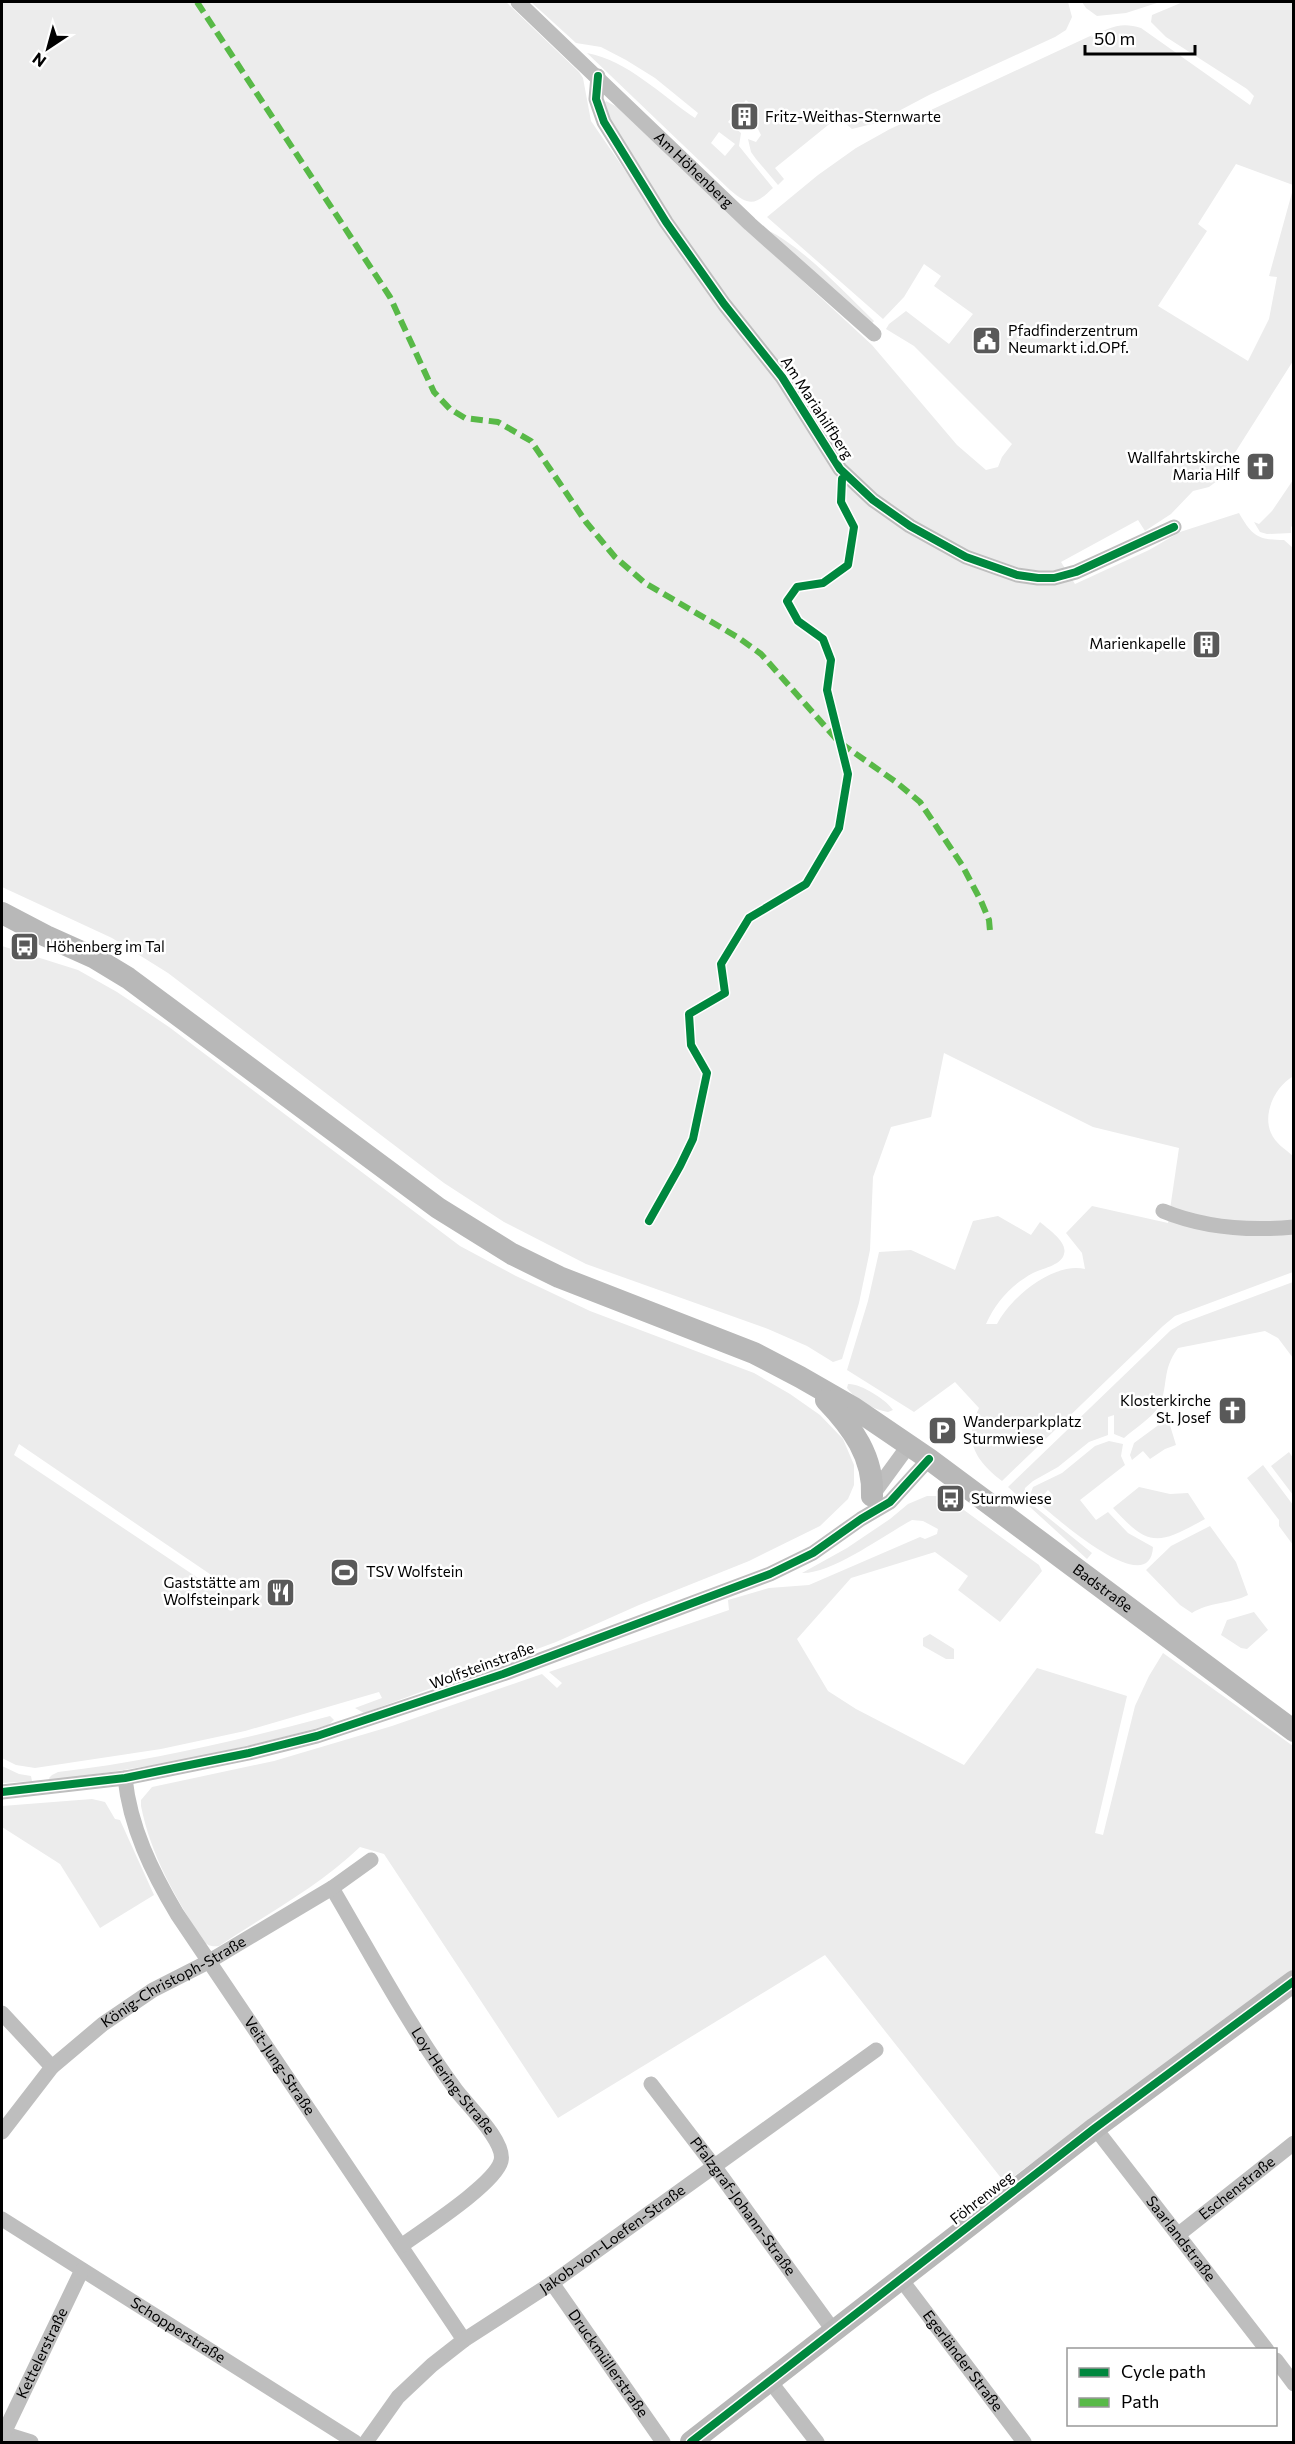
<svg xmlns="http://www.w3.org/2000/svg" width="1295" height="2444" viewBox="0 0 1295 2444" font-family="Commissioner,sans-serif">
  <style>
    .green { fill: #ececec; fill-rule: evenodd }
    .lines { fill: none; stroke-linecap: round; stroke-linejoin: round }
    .street { stroke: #bebebe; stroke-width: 15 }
    .secondary { stroke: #b8b8b8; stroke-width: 22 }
    .quiet { stroke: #58b947; stroke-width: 6; stroke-dasharray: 12 6; stroke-linecap: butt }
    .cycleway-casing { stroke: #fff; stroke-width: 11 }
    .cycleway { stroke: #00873e; stroke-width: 8 }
    .labels { text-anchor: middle; stroke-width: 5; stroke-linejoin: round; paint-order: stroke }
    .poi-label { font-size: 15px; fill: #000; stroke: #fff; text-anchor: start }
    .street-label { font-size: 15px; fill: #000; stroke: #fff }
  </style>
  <rect width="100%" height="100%" fill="#fff"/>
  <path class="green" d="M2,2H506L579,72L583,78L591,121L635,185L604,104L606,101L619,108L674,162L872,345L957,445L986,470L998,467L1002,457L1012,444L914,346L886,329L889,324L906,311L949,344L973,314L934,286L941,276L924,264L904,297L883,319L767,217L818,175L856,148L890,129L1088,37C1109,29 1119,21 1141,28L1250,105L1254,96L1247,89L1166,37L1151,22L1152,15L1183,2H1293V185L1236,164L1198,224L1207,231L1158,306L1248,361L1269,319L1277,277L1269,276L1293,189V361L1217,481L1209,487L1193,491L1171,514L1145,531L1138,520L1061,562L1075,584L1149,550L1180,532L1239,513C1252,536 1258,540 1284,540L1293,548L1294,1076C1276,1085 1262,1113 1271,1133C1275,1143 1285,1149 1293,1156V1272L1175,1316L1163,1326L1002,1481C975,1460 963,1441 979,1408L955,1382L914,1412L847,1370L868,1301L879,1252L911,1250L955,1270L973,1221L998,1216L1031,1235L1040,1222C1048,1229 1068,1242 1064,1254C1062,1265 1041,1269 1033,1273C1011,1285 996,1302 986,1324H997C1011,1297 1053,1262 1085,1269L1082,1253L1066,1233L1092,1206L1168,1223L1179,1148L1093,1127L944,1053L931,1117L891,1127L873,1177L870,1250L859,1303L842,1359L833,1362L807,1346L768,1329L586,1264L504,1222L444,1183L168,973L112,938L2,887Z
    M531,2H1068L1072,17L1066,30L1055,37L929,95L876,123L852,129L838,117L775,168L784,179L778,185L756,159L751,152L748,139L756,142L761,135L758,129L749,124L759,112L746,100L728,122L741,133L739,146L773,188C755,205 750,207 730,190L587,53C627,60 662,96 695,118L698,113L655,78L626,60L601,47L576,43ZM719,132L735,144L725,156L711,143Z
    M1082,2H1160L1126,13L1097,16L1086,8Z
    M767,230C802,246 845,293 874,321L871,325Z
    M1293,480V525L1291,527V533L1267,534L1260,532L1254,522L1259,524L1272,511Z
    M2,946L78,970L117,992L169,1027L460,1246L516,1276L590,1311L754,1373L790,1394L820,1415L843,1439L854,1465V1485L848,1499L820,1526L749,1561L639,1605L556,1642L364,1713L355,1708L382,1698L379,1692L245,1731L161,1749L35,1768L16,1765L2,1758ZM19,1444L223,1583L219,1592L14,1455Z
    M1293,1282V1358L1278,1338L1265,1331L1178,1348C1161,1371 1169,1386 1159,1406C1152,1418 1135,1428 1124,1438L1114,1434V1415L1108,1417V1435L1089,1442L1058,1467L1033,1481L1025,1488L1024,1495L1030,1503L1092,1553L1087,1559L1008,1487L1171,1330L1183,1323Z
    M848,1384C860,1383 887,1400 893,1410L888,1412C874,1410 855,1399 847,1388Z
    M1164,1421L1169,1422L1176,1445L1165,1449L1150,1459L1143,1451L1132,1460L1130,1455L1134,1443Z
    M1109,1441L1123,1444L1121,1456L1125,1465L1080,1500L1096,1520L1108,1512L1128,1533L1153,1547C1150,1602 1054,1516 1041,1505L1053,1495L1048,1490L1037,1502L1030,1495L1033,1487L1062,1473L1095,1446Z
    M1289,1452L1293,1458V1495L1271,1466Z
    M1263,1465L1293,1505V1545L1279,1526V1520L1247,1478Z
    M1139,1487L1170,1494L1188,1493L1205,1519C1159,1544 1150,1549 1113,1508Z
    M927,1496H939L953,1502L1039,1565L1042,1571L1000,1622L958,1590L968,1576L935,1552L851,1578L797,1639L828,1691L856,1709L964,1765L1037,1668L1127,1696L1095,1833L1103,1835L1135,1706L1149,1676L1163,1653L1293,1746V1970L1005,2183L825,1955L558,2118L384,1854L360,1847C318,1887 267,1914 219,1946C210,1947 206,1945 201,1938C175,1896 151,1856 141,1806V1800L152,1787L274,1761L392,1726L542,1674L557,1688L562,1683L549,1672L729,1610L728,1600L769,1588L809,1585L920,1537L925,1539L937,1534L938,1529L923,1521L912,1520C884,1535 832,1574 802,1573L847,1548L890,1519L908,1504Z
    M1210,1526L1236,1562L1248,1595C1230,1604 1209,1602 1192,1613L1180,1605L1146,1570L1171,1546Z
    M1254,1612L1268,1630L1247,1649L1241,1648L1221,1635L1227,1620Z
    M930,1634L954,1649V1659H946L923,1646V1638Z
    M330,1716L334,1720L328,1725C236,1751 144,1769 50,1780L49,1778L52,1775L58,1772C151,1761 240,1740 330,1716Z
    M2,1766L19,1774L31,1776L32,1781L2,1783Z
    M92,1799L105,1802L115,1819L120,1820L154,1895L100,1928L60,1864L2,1827V1806Z"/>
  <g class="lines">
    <g class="street">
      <path id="s1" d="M518,2L750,224L874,334"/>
      <path d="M598,76L596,99L604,122L666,222L724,304L782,377L840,469L873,500L910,526L966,557L1017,575L1038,578H1054L1076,572L1174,527"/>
      <path d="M1163,1211C1204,1228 1250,1231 1294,1227"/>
      <path d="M871,1497L909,1445"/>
      <path id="s2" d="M125,1778C130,1827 152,1872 177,1914L464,2340"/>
      <path d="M2,1792L125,1778L249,1753L317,1736L503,1674L770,1574L813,1553L861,1519L890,1502L929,1459"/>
      <path id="s3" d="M332,1888C372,1956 409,2026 456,2090C468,2106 506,2142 501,2161C495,2184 423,2230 401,2246"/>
      <path d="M2,2013L52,2067"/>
      <path id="s4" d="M651,2084L714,2166L833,2330"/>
      <path id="s5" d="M1095,2128L1267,2350"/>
      <path id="s6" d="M2,2132L52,2067L103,2024L153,1990L208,1962L332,1888L371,1860"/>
      <path id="s7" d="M2,2219L355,2442"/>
      <path id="s8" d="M1179,2234L1294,2143"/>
      <path id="s9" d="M900,2278L1024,2442"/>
      <path id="s10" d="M552,2283L663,2442"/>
      <path d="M1276,2360L1294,2384"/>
      <path d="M769,2380L817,2442"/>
      <path d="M2,2433L31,2442"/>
      <path id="s11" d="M2,2437L82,2270"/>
      <path id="s12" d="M366,2442L398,2397L432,2365L464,2340L552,2283L876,2050"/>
    </g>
    <g class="secondary">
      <path id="s13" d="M2,913L46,936L95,958L128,978L438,1208L512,1254L559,1277L754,1353L800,1377L854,1408L929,1459L1294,1731"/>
      <path d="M826,1400C852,1427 874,1457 872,1496"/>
      <path d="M691,2442L1095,2128L1294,1981"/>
    </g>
    <path class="quiet" d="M197,2L390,297L434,392L450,409L465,418L498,422L531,441L586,522L615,557L645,583L739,638L761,654L839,742L896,782L920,802L962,865L981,901L989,920L990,931"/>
    <defs>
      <path id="cycleway" d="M598,76L596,99L604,122L666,222L724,304L782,377L840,469L873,500L910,526L966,557L1017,575L1038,578H1054L1076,572L1174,527
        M649,1221L680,1166L693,1139L707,1073L691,1045L689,1014L725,993L721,964L749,918L806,884L839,828L848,774L827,690L831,660L823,639L798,621L787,601L797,587L823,583L848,565L854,527L841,502L842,479
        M2,1792L125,1778L249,1753L317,1736L503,1674L770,1574L813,1553L861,1519L890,1502L929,1459
        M691,2442L1095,2128L1294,1981"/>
    </defs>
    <use href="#cycleway" class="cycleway-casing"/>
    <use href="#cycleway" class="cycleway"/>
  </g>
  <defs>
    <symbol id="building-square" viewBox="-11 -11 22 22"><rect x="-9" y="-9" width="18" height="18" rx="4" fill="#595959" stroke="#fff"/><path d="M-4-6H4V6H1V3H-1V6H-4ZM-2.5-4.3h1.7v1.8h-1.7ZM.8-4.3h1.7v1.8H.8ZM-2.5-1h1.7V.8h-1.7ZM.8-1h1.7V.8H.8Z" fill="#fff"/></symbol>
    <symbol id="civic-square" viewBox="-11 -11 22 22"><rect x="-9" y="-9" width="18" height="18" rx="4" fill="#595959" stroke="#fff"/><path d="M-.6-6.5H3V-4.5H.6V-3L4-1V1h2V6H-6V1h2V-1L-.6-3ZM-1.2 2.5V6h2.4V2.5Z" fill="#fff"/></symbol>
    <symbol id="church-square" viewBox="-11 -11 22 22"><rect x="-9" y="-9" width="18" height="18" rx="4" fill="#595959" stroke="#fff"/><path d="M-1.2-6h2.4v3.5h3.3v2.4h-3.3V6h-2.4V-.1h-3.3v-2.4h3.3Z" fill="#fff"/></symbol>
    <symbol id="bus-square" viewBox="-11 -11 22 22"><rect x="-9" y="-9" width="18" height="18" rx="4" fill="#595959" stroke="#fff"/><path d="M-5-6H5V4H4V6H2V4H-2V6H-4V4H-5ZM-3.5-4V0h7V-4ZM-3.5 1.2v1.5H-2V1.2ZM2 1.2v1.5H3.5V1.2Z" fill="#fff"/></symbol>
    <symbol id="parking-square" viewBox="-11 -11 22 22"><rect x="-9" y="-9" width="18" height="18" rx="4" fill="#595959" stroke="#fff"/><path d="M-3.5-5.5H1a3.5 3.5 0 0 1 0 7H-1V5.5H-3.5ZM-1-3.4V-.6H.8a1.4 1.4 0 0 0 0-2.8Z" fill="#fff"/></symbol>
    <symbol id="stadium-square" viewBox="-11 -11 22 22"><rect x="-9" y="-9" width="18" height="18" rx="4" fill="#595959" stroke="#fff"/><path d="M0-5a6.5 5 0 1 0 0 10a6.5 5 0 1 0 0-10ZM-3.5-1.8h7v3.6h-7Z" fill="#fff"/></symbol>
    <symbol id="restaurant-square" viewBox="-11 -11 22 22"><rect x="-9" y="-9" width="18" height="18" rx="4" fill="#595959" stroke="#fff"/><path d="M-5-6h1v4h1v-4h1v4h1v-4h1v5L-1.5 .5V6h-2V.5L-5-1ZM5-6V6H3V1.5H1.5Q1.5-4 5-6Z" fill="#fff"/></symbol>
  </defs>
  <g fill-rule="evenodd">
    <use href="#building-square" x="728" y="100" width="33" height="33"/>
    <use href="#civic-square" x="970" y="324" width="33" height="33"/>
    <use href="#church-square" x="1244" y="450" width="33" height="33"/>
    <use href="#building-square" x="1190" y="628" width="33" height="33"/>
    <use href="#bus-square" x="8" y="930" width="33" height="33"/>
    <use href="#church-square" x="1216" y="1394" width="33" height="33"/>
    <use href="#parking-square" x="926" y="1414" width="33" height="33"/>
    <use href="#bus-square" x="934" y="1482" width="33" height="33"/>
    <use href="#stadium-square" x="328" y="1556" width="33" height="33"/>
    <use href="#restaurant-square" x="264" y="1576" width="33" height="33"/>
  </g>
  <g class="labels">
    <g class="poi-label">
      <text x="765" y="122">Fritz-Weithas-Sternwarte</text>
      <text x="1008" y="336">Pfadfinderzentrum<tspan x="1008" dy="17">Neumarkt i.d.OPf.</tspan></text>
      <text x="1240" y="463" text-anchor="end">Wallfahrtskirche<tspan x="1240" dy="17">Maria Hilf</tspan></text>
      <text x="1186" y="649" text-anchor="end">Marienkapelle</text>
      <text x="46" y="952">Höhenberg im Tal</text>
      <text x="1211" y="1406" text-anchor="end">Klosterkirche<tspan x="1211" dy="17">St. Josef</tspan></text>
      <text x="963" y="1427">Wanderparkplatz<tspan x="963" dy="17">Sturmwiese</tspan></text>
      <text x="971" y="1504">Sturmwiese</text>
      <text x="366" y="1577">TSV Wolfstein</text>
      <text x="260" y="1588" text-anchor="end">Gaststätte am<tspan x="260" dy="17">Wolfsteinpark</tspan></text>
    </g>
    <g class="street-label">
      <text dy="5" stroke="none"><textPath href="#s1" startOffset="243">Am Höhenberg</textPath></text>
      <text transform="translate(817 408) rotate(57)" y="5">Am Mariahilfberg</text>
      <text dy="5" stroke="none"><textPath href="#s13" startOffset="1298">Badstraße</textPath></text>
      <text transform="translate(482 1666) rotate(-20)" y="5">Wolfsteinstraße</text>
      <text dy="5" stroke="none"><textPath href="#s6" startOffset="231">König-Christoph-Straße</textPath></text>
      <text dy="5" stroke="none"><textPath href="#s2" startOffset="330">Veit-Jung-Straße</textPath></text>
      <text dy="5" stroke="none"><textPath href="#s3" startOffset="228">Loy-Hering-Straße</textPath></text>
      <text dy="5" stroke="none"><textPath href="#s8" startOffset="74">Eschenstraße</textPath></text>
      <text transform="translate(982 2198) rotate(-38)" y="5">Föhrenweg</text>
      <text dy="5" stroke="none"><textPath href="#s4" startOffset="153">Pfalzgraf-Johann-Straße</textPath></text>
      <text dy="5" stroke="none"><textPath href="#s12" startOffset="322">Jakob-von-Loefen-Straße</textPath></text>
      <text dy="5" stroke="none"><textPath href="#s5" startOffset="140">Saarlandstraße</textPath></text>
      <text dy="5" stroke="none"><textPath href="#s7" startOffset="208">Schopperstraße</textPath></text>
      <text dy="5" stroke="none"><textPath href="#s11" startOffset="93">Kettelerstraße</textPath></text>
      <text dy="5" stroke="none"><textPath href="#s9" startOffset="104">Egerländer Straße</textPath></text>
      <text dy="5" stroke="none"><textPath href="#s10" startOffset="98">Druckmüllerstraße</textPath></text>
    </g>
  </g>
  <rect width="1295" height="2444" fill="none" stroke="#000000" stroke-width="6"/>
  <rect x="1067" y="2348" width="210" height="78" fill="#ffffff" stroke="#999999" stroke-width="1.5"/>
  <rect x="1079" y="2368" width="30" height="9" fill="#00873e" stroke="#999999" stroke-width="1.5"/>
  <text x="1121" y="2378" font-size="18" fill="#000000">Cycle path</text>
  <rect x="1079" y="2398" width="30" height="9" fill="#58b947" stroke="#999999" stroke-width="1.5"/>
  <text x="1121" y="2408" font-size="18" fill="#000000">Path</text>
  <g transform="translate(48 48) rotate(216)" stroke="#ffffff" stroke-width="4.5" paint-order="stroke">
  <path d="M0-4.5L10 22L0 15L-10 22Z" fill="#000000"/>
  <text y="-9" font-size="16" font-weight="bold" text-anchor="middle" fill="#000000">N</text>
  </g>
  <path d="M1085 45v9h110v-9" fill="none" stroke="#000000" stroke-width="3"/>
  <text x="1094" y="45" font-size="18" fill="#000000" stroke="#ffffff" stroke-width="4.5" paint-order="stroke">50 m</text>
</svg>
